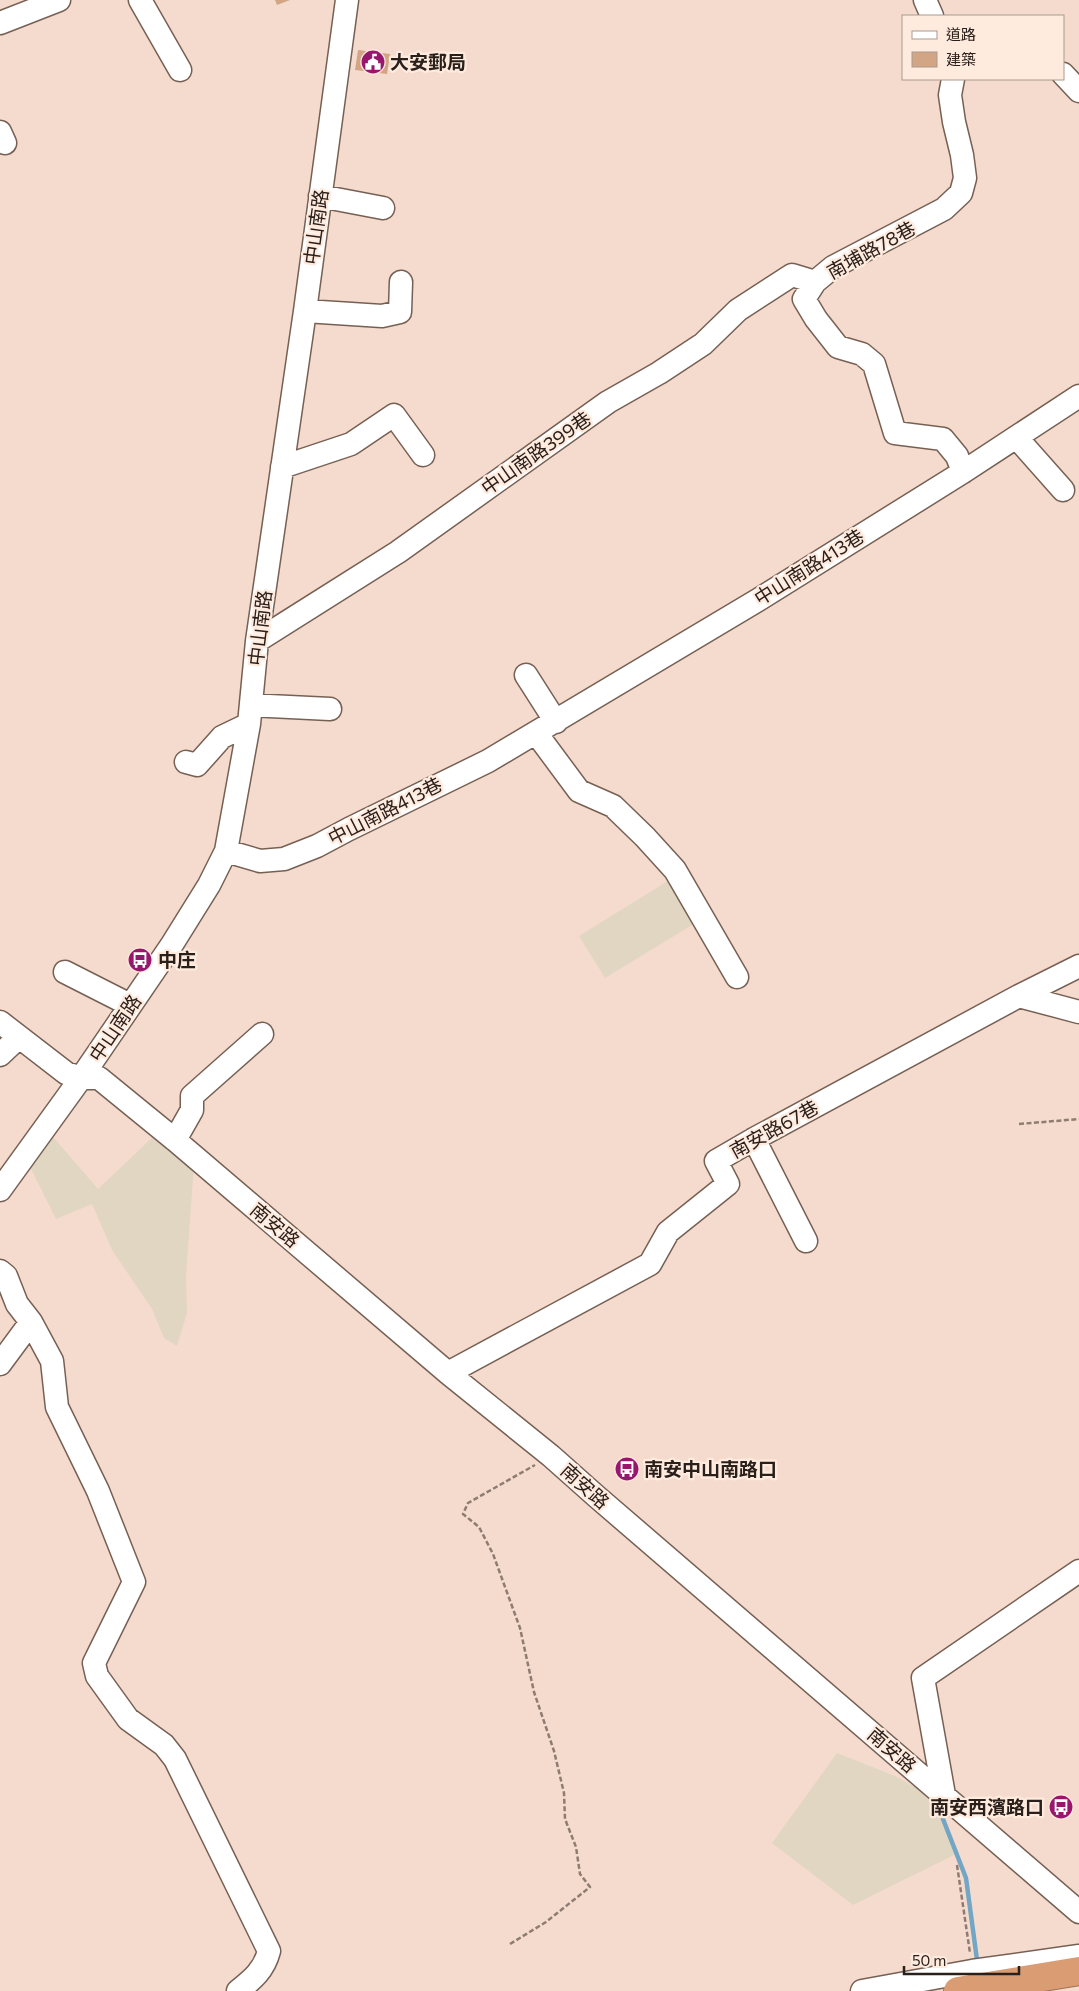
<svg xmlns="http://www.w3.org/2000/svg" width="1079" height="1991" viewBox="0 0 1079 1991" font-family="Commissioner,'Noto Sans TC',sans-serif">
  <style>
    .industrial { fill: #e1d6c2 }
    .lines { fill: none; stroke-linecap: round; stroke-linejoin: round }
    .stream { stroke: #73a6c4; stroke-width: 4.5 }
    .building { fill: #d2a684 }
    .minor-casing { stroke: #766054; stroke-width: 25 }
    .highway-casing { stroke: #9c7154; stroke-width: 30 }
    .path { stroke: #8e7c73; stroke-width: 2.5; stroke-dasharray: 5 2.5; stroke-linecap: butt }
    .minor { stroke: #fff; stroke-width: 22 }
    .highway { stroke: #da9c73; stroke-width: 28 }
    .labels { text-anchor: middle; stroke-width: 4.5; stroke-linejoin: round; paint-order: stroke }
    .poi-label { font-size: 19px; font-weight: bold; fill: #2a201b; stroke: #ffeade; text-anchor: start }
    .street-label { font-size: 19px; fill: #2a201b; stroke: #ffeade }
  </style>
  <rect width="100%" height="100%" fill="#f5dbcd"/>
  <path class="industrial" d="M671,879L697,922L605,978L579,936Z
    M48,1131L98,1189L157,1133L194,1164L186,1276L187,1313L177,1346L164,1338L152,1309L112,1250L92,1204L56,1219L28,1163Z
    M837,1753L895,1776L918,1789L932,1803L944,1821L956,1854L853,1905L772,1843Z"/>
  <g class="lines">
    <path class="stream" d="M943,1819L966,1878L977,1960"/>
  </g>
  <path class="building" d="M275,0H290L277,5Z
    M358,50L390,54L387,74L355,70Z"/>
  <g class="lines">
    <defs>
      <path id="minor" d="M140,0L180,70
        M925,0L932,16
        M0,23L59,0
        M1063,74L1079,91
        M953,79L950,95L954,122L962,155L965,178L961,193L944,209L833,267L815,282L804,299L816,319L838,347L862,354L874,364L895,433L943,439L957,456L963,472
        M0,132L5,143
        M320,196L383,208
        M305,311L382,316L400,312L401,282
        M1016,437L1063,490
        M282,467L351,444L394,415L423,455
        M257,641L398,552L608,402L659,373L703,344L738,310L792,275L815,282
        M526,675L556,722
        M251,705L330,709
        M536,733L579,791L613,806L645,837L675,870L737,977
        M186,762L197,765L222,737L249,724
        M226,851L260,861L284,859L317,846L349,829L488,761L758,600L963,472L1079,396
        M65,972L130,1005
        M1019,996L1079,1012
        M0,1022L66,1073L81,1078H99L175,1140L448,1373L551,1456L596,1496L1079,1912
        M0,1055L18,1038
        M754,1139L806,1241
        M175,1140L192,1110V1096L262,1034
        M0,1190L81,1078L171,946L209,885L226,851L249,724L257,641L305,311L347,0
        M0,1271L6,1276L17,1304L31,1322L0,1364
        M31,1322L52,1361L57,1407L98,1491L134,1582L94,1663L97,1676L128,1719L164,1745L175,1759L269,1951C264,1970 253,1979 238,1991
        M448,1373L650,1264L668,1232L728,1184L716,1161L754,1139L1019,996L1079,966
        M944,1795L923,1678L1079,1571
        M862,1991L972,1971L1079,1956"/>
      <path id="highway" d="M958,1991L1079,1971"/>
    </defs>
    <use href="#minor" class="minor-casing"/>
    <use href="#highway" class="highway-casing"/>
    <path class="path" d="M1019,1124L1079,1119
      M957,1865L970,1953
      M510,1944L546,1922L590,1887L580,1874L576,1847L565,1819L564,1793L554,1751L534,1692L520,1628L493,1554L479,1527L463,1514L468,1503L535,1465"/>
    <use href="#minor" class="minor"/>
    <use href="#highway" class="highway"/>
  </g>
  <defs>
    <symbol id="civic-disc" viewBox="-11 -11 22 22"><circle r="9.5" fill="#97176e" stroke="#ffeade"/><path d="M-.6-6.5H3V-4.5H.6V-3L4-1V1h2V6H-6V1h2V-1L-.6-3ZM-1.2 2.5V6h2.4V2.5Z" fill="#fff"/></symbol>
    <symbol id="bus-disc" viewBox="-11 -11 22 22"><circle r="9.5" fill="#97176e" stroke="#ffeade"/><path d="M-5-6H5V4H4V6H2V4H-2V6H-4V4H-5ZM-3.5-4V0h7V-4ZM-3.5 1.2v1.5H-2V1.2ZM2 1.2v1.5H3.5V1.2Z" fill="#fff"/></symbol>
  </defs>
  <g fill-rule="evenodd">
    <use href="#civic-disc" x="359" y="48" width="28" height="28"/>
    <use href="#bus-disc" x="126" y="946" width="28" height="28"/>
    <use href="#bus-disc" x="613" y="1455" width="28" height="28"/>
    <use href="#bus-disc" x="1047" y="1793" width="28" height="28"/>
  </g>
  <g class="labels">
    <g class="poi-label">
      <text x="390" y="69">大安郵局</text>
      <text x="158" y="967">中庄</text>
      <text x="644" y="1476">南安中山南路口</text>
      <text x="1044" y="1814" text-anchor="end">南安西濱路口</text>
    </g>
    <g class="street-label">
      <text transform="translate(316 227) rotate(-82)" y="7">中山南路</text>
      <text transform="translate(871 250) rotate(-29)" y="7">南埔路78巷</text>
      <text transform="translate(536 453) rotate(-35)" y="7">中山南路399巷</text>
      <text transform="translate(809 567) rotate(-32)" y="7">中山南路413巷</text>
      <text transform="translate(260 628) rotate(-83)" y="7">中山南路</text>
      <text transform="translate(385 811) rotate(-27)" y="7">中山南路413巷</text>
      <text transform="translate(115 1028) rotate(-56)" y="7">中山南路</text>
      <text transform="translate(774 1129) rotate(-29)" y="7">南安路67巷</text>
      <text transform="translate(275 1225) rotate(40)" y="7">南安路</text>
      <text transform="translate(585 1486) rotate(42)" y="7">南安路</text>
      <text transform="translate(892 1750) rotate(41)" y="7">南安路</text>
    </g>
  </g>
  <rect x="902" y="15" width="162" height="65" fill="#ffeade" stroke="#aa9990"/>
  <rect x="912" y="31" width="25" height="8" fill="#ffffff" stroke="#aa9990"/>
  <text x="946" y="40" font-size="15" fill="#2a201b">道路</text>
  <rect x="912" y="52" width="25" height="15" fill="#d2a684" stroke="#aa9990"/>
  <text x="946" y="65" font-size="15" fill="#2a201b">建築</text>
  <path d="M904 1966v8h115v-8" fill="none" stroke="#2a201b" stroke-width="2.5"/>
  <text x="912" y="1966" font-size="15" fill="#2a201b" stroke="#ffeade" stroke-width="4" paint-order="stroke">50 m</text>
</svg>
